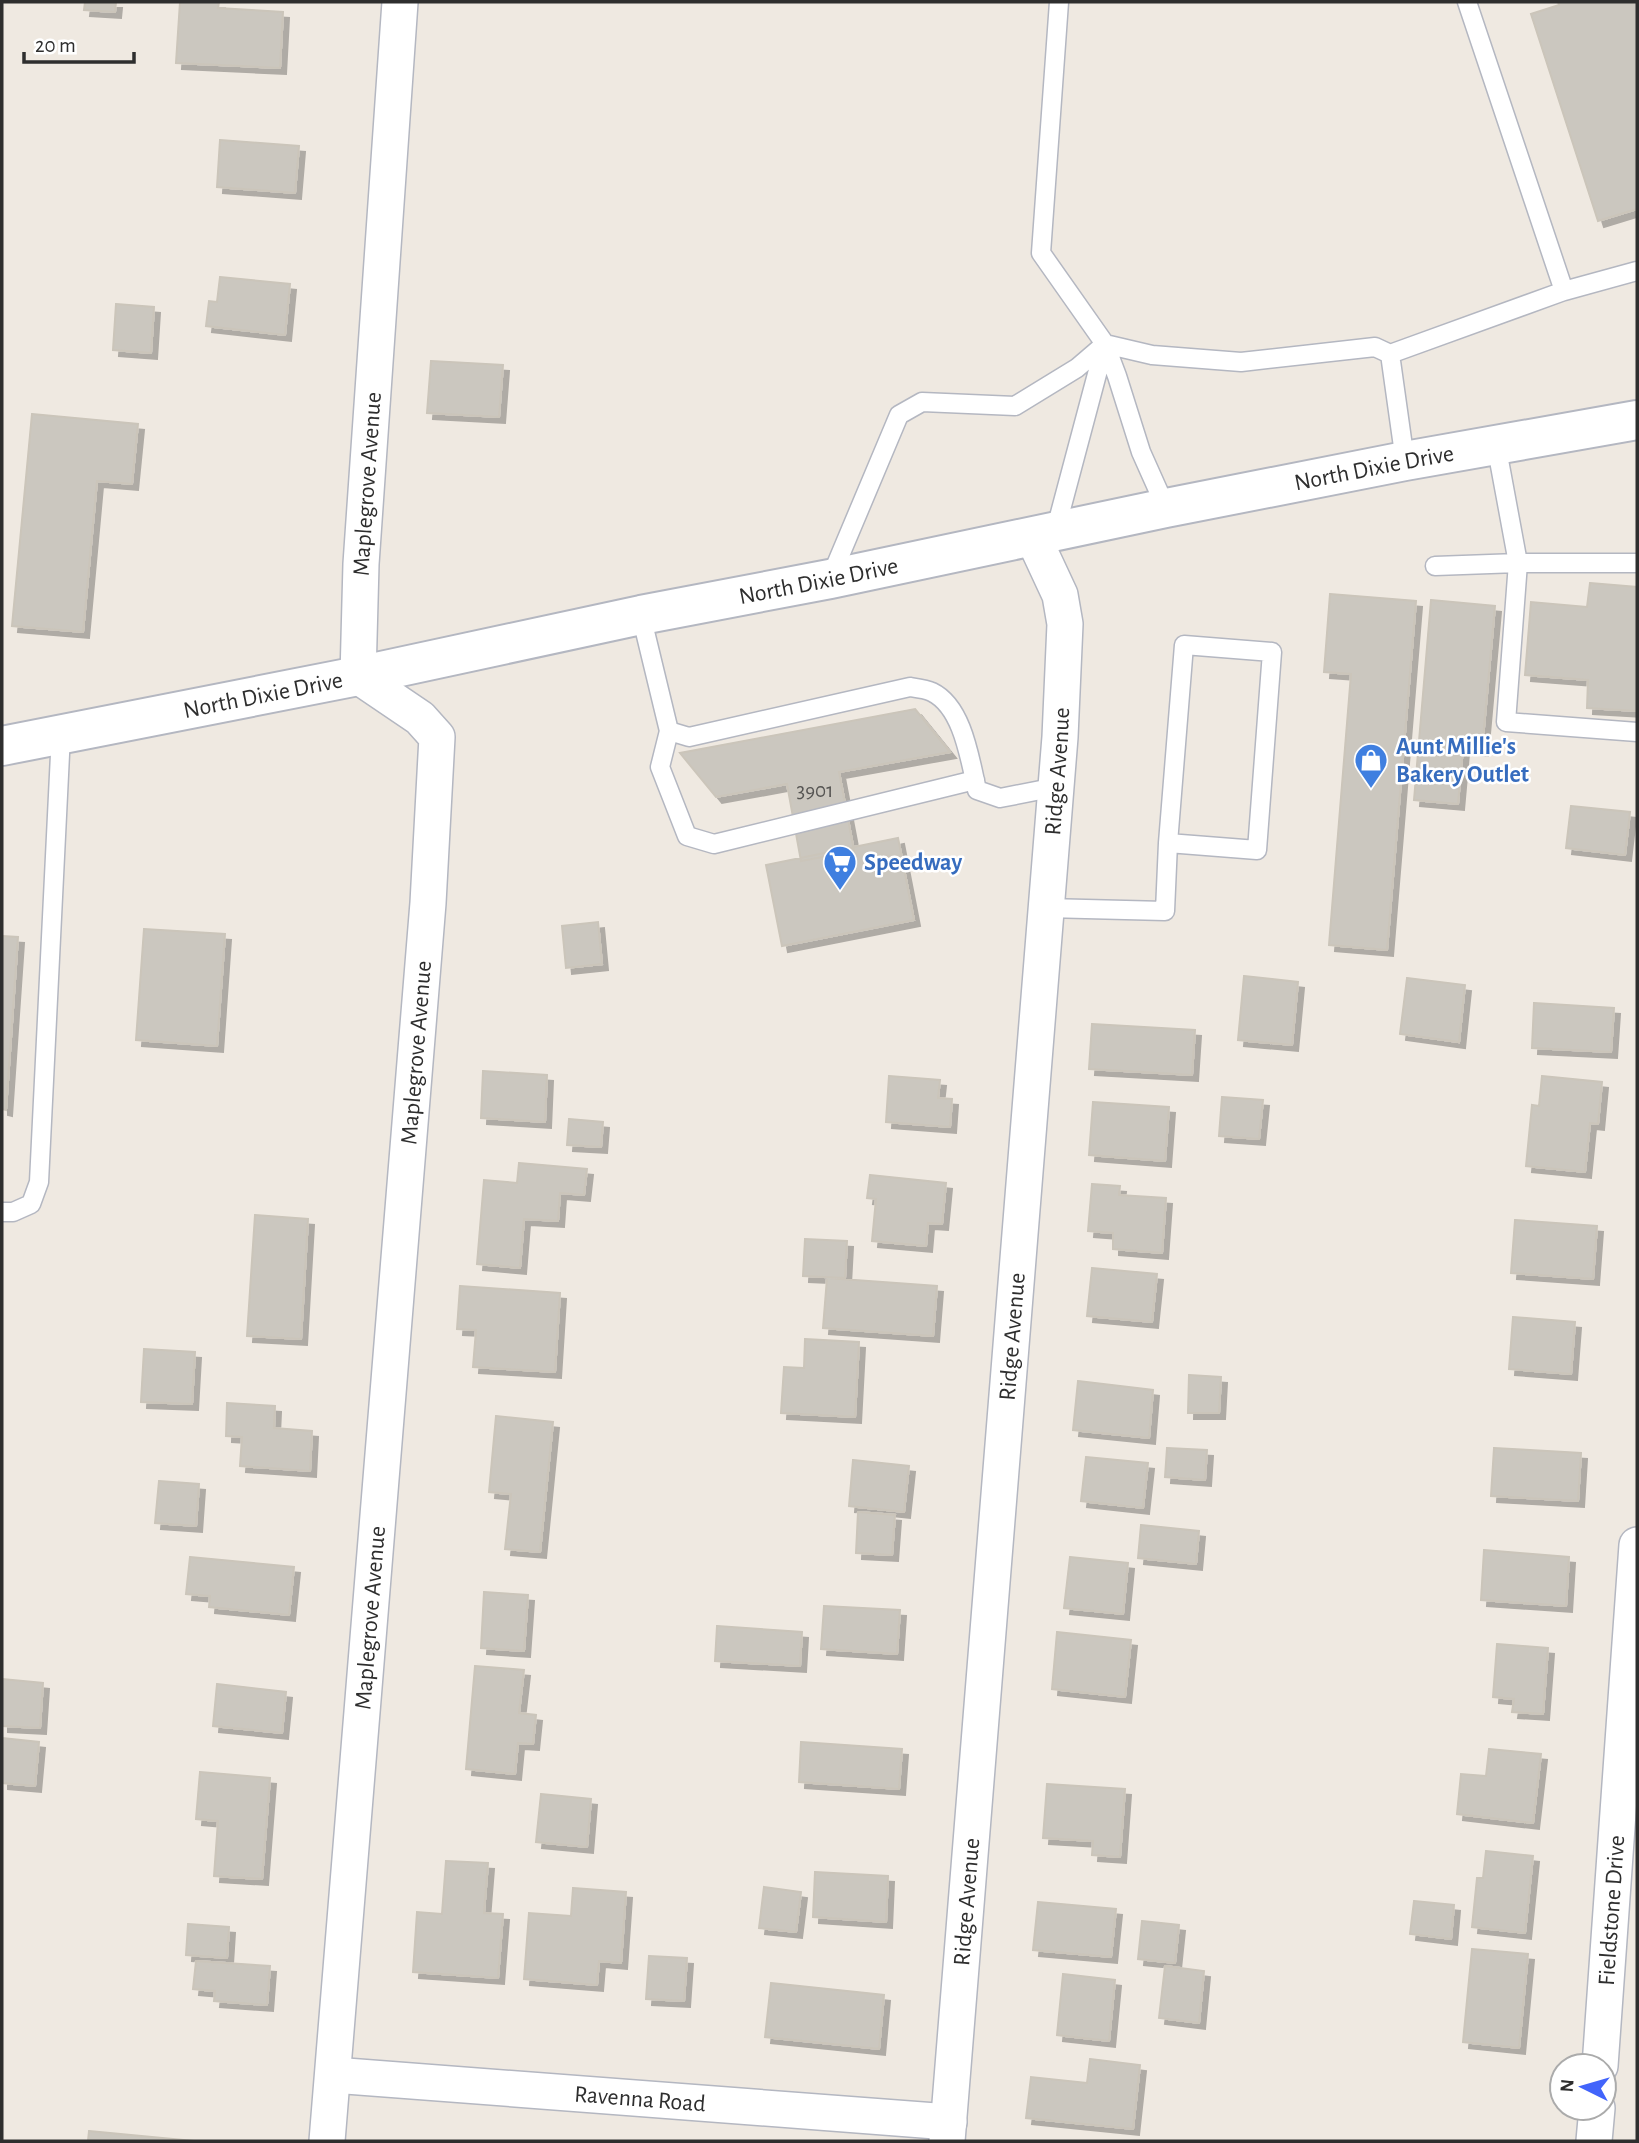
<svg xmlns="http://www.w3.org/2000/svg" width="1639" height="2143" viewBox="0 0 1639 2143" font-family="'Alegreya Sans',sans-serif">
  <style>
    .building { fill: #cbc7bf; stroke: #cbc5ba; stroke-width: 2; filter: url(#shadow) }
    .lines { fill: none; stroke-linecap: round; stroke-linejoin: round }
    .lane-casing { stroke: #b4b7c1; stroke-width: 21 }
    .street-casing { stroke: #b4b7c1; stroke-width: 38 }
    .secondary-casing { stroke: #b4b7c1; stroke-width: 42 }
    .lane { stroke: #fff; stroke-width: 18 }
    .street { stroke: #fff; stroke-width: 35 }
    .secondary { stroke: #fff; stroke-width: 38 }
    .labels { text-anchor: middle; stroke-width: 5; stroke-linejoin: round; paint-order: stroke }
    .number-label { font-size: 21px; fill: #555452 }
    .street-label { font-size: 24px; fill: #2e2e2e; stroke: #fff }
    .shop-label { font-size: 24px; font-weight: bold; fill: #366cbe; stroke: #fff; text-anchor: start }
  </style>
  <defs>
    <filter id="shadow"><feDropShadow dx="6" dy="6" stdDeviation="0" flood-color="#0004"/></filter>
  </defs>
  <rect width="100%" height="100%" fill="#efe9e1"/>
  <path class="building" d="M85,2H116L115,12L84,10Z
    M180,2H219L218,8L283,12L280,68L176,63Z
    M1558,2H1637V209L1598,221L1531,14L1559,5Z
    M220,140L299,146L295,193L217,187Z
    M220,277L290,284L285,335L206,326L209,301L217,302Z
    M116,304L154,307L151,353L113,350Z
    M431,361L503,365L499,417L427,413Z
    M32,414L138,424L132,484L97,481L83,632L12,626Z
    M1590,583L1637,587V711L1587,708L1588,680L1525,675L1531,602L1587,607Z
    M1330,594L1416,601L1387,950L1329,945L1351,674L1324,672Z
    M1431,600L1495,606L1482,750L1463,748L1458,804L1414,800Z
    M915,709L950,752L839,772L854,851L801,861L787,784L716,797L680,753Z
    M1571,806L1630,812L1625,855L1566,848Z
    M898,838L914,920L782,946L766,865Z
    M598,922L602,964L566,968L562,926Z
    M144,929L225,934L217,1046L136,1040Z
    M2,936L18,937L6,1110L2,1109Z
    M1244,976L1298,982L1292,1045L1238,1040Z
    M1407,978L1465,985L1459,1042L1400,1034Z
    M1534,1003L1614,1008L1611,1052L1532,1048Z
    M1092,1024L1195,1030L1192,1075L1089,1069Z
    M483,1071L547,1075L545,1122L481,1118Z
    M889,1076L940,1080L938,1098L952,1099L950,1127L886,1122Z
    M1542,1076L1602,1082L1598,1124L1590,1123L1585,1172L1526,1166L1532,1105L1539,1106Z
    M1222,1097L1263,1100L1259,1139L1219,1136Z
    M1093,1102L1169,1107L1165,1161L1089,1155Z
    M569,1119L603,1122L601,1147L567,1145Z
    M519,1163L587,1169L584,1195L560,1193L558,1221L524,1219L520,1268L477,1264L484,1180L517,1183Z
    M870,1175L946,1183L942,1224L928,1223L926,1246L872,1241L876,1199L867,1198Z
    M1092,1184L1120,1186L1119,1195L1166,1198L1162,1253L1113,1249V1233L1088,1231Z
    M255,1215L308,1219L301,1339L247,1336Z
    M1515,1220L1597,1226L1593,1279L1511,1273Z
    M805,1239L847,1241L845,1278L803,1276Z
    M1092,1268L1157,1274L1152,1322L1087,1316Z
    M827,1278L937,1286L933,1336L823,1328Z
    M460,1286L560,1293L555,1372L473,1367L476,1330L457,1329Z
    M1513,1317L1575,1322L1571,1374L1509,1369Z
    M805,1339L859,1342L855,1417L781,1413L784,1367L804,1368Z
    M144,1349L195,1352L192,1404L141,1402Z
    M1189,1375L1221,1377L1219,1413H1188Z
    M1078,1381L1153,1390L1149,1438L1073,1430Z
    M227,1403L275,1406L274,1428L312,1431L310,1471L240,1466L242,1437L226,1436Z
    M496,1416L553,1422L540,1552L505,1549L511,1494L489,1492Z
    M1167,1448L1207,1450L1205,1480L1165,1477Z
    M1494,1448L1581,1453L1578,1501L1491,1496Z
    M1086,1457L1148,1463L1143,1508L1081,1501Z
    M853,1460L909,1466L904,1512L849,1506Z
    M159,1481L199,1484L196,1526L155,1523Z
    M858,1512L895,1515L892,1555L856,1553Z
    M1141,1525L1199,1531L1196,1564L1138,1558Z
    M1484,1550L1569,1557L1566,1606L1481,1600Z
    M190,1557L294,1567L289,1615L209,1607L210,1596L186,1594Z
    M1070,1557L1128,1563L1123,1614L1064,1608Z
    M484,1592L528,1595L524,1651L481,1648Z
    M824,1606L900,1610L897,1654L821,1649Z
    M717,1626L802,1632L800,1666L715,1661Z
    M1057,1632L1131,1640L1125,1697L1052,1689Z
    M1497,1644L1548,1648L1543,1714L1512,1712L1514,1699L1493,1697Z
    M475,1666L524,1670L519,1713L536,1715L533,1744L518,1743L515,1774L466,1769Z
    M2,1679L43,1683L40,1728L2,1726Z
    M217,1684L286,1692L282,1733L213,1726Z
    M2,1738L39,1742L35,1786L2,1783Z
    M801,1742L902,1749L899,1789L799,1782Z
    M1489,1749L1541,1754L1533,1823L1457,1814L1461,1774L1486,1776Z
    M200,1772L270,1778L262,1879L214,1876L218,1821L196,1819Z
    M1047,1784L1125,1789L1120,1857L1092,1855L1093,1841L1043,1838Z
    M541,1794L591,1799L587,1847L536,1842Z
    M1486,1851L1533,1856L1525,1933L1472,1927L1477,1878H1483Z
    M446,1861L488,1863L484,1913L503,1914L498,1978L413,1972L417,1912L442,1914Z
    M815,1872L888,1876L886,1922L813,1917Z
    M764,1887L801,1892L796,1932L759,1928Z
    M573,1888L626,1892L621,1963L599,1961L597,1985L524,1979L529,1913L571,1916Z
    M1414,1901L1454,1905L1451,1939L1410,1934Z
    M1038,1902L1116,1909L1111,1957L1033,1950Z
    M1142,1921L1179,1925L1175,1963L1138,1959Z
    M188,1924L229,1927L227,1958L186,1955Z
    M1472,1949L1528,1954L1519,2048L1463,2042Z
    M649,1956L687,1958L684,2001L646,1999Z
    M196,1961L270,1966L267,2005L214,2001L215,1991L193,1989Z
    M1165,1966L1204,1971L1199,2023L1159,2018Z
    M1063,1974L1115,1980L1109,2041L1057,2035Z
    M771,1983L884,1995L879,2049L765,2037Z
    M1090,2059L1140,2065L1133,2129L1026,2118L1031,2077L1087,2083Z
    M89,2131L194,2141H88Z"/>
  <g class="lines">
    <defs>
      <path id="lane" d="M1059,2L1041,253L1105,344L1117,376L1141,452L1166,508
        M1467,2L1564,291
        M1390,354L1564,291L1637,271
        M1496,444L1518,563H1637
        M1055,532L1105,344
        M1435,566L1518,563L1506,722L1637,732
        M830,579L899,415L922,402L1015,406L1077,368L1105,344L1152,355L1241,362L1375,347L1390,354L1405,461
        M641,615L669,731L689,737L910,687C917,688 926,689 932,692C963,707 970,760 977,790L1000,798L1056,787
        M1184,645L1272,652L1257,850L1168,843Z
        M669,731L660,767L687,836L714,844L975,780
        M1046,908L1165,911L1168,843
        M2,1212H13L31,1204L39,1182L61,734"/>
      <g id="street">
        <path id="s1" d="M1600,2066L1637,1545"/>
        <path id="s2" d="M333,2075L949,2122"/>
        <path id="s3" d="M327,2141L428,903L437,737L420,718L358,676L361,564L400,2"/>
        <path id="s4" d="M947,2141L1060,737L1065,624L1060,595L1033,537"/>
        <path d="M1594,2141L1597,2108"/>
      </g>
      <g id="secondary">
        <path id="s5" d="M2,746L358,676L641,615L830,579L1166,508L1405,461L1637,420"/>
      </g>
    </defs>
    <use href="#lane" class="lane-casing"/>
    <use href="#street" class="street-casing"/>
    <use href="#secondary" class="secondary-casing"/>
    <use href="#lane" class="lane"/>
    <use href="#street" class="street"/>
    <use href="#secondary" class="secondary"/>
  </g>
  <defs>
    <symbol id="shop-pin" viewBox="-11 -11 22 30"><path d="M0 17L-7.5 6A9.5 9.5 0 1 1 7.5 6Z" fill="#3f7fe0" stroke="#fff"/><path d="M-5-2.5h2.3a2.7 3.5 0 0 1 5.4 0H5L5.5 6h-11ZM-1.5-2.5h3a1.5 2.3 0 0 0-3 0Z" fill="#fff"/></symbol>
    <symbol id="supermarket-pin" viewBox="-11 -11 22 30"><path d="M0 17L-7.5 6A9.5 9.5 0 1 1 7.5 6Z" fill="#3f7fe0" stroke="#fff"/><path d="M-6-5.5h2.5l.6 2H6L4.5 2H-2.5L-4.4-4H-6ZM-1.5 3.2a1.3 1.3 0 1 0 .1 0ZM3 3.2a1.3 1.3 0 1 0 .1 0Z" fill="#fff"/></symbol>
  </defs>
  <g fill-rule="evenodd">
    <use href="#shop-pin" x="1352" y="741" width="38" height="52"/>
    <use href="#supermarket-pin" x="821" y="843" width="38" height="52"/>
  </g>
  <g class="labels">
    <g class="number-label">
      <text x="815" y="797">3901</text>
    </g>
    <g class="street-label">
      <text dy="8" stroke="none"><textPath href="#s5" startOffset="1400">North Dixie Drive</textPath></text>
      <text dy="8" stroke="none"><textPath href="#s3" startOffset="1701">Maplegrove Avenue</textPath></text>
      <text dy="8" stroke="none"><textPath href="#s5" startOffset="833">North Dixie Drive</textPath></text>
      <text dy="8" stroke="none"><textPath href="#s5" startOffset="266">North Dixie Drive</textPath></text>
      <text dy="8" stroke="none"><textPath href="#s4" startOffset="1374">Ridge Avenue</textPath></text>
      <text dy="8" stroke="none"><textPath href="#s3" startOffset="1092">Maplegrove Avenue</textPath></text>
      <text dy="8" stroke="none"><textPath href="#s4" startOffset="807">Ridge Avenue</textPath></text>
      <text dy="8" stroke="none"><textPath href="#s3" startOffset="525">Maplegrove Avenue</textPath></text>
      <text dy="8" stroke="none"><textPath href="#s4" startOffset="240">Ridge Avenue</textPath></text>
      <text dy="8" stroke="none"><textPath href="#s1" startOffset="156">Fieldstone Drive</textPath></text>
      <text dy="8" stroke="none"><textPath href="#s2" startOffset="308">Ravenna Road</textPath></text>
    </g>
    <g class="shop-label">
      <text x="1396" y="754">Aunt Millie's<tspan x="1396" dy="28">Bakery Outlet</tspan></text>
      <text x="864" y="870">Speedway</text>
    </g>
  </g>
  <rect width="1639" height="2143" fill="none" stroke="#2e2e2e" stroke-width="7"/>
  <g transform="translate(1583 2087) rotate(275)"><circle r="33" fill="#ffffff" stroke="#ababab" stroke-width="2"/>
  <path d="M0-5L12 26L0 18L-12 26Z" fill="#4264fb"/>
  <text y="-10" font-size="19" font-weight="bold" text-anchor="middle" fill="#2e2e2e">N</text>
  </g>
  <path d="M24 52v10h110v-10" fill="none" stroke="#2e2e2e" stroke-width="3.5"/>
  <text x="35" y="52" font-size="21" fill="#2e2e2e" stroke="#ffffff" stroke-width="5" paint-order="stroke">20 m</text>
</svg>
